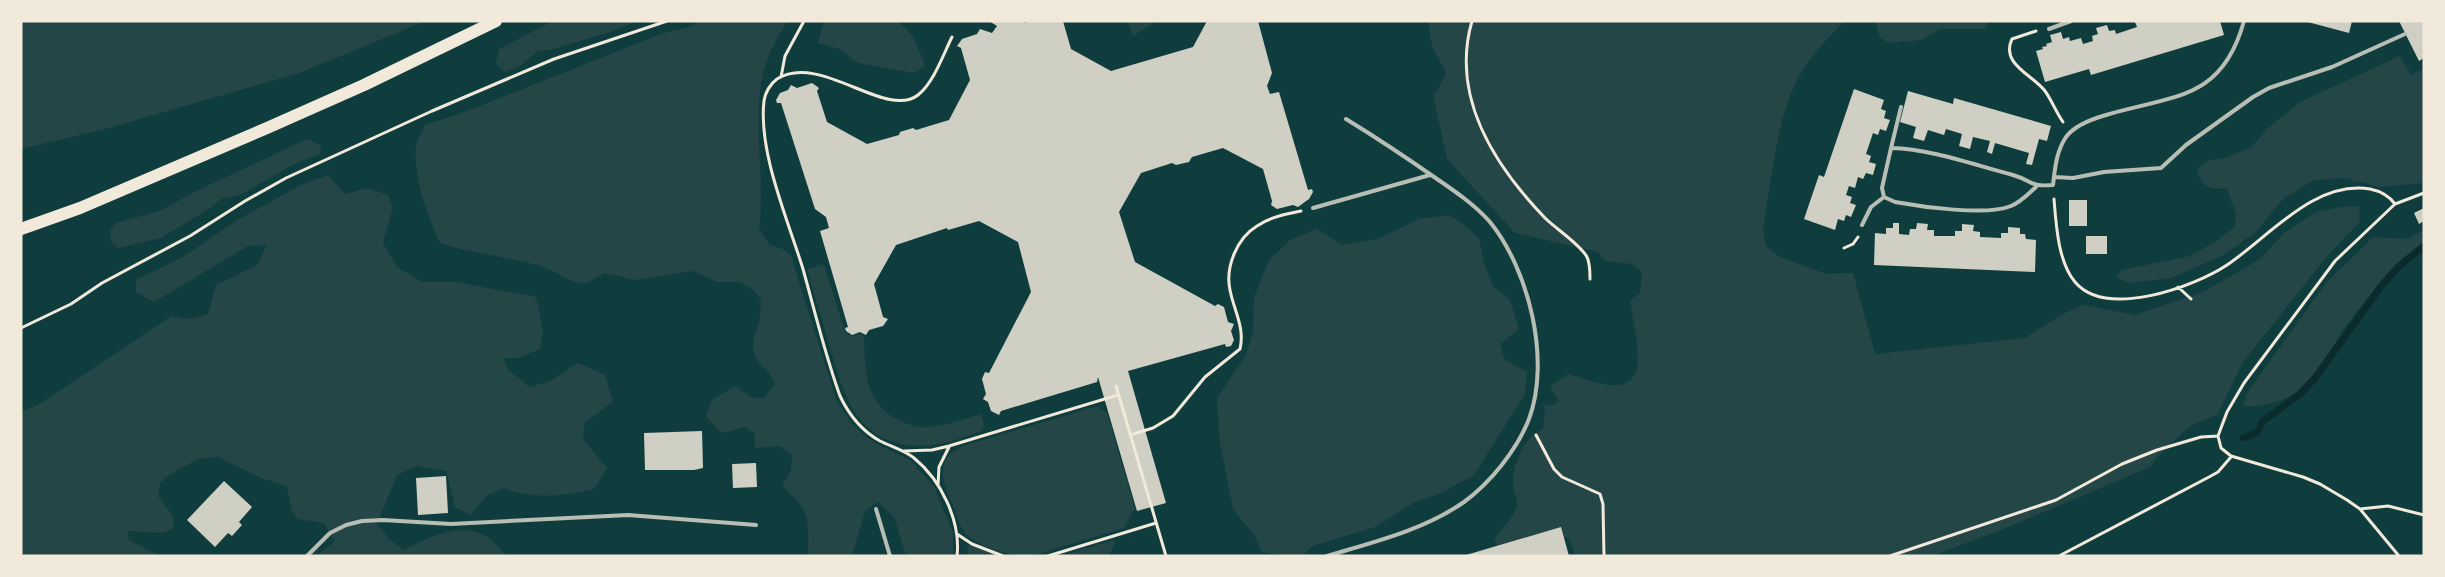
<svg xmlns="http://www.w3.org/2000/svg" width="2445" height="577" viewBox="0 0 2445 577" font-family="Ubuntu,sans-serif">
  <style>
    .green { fill: #244646 }
    .lines { fill: none; stroke-linecap: round; stroke-linejoin: round }
    .stream { stroke: #0a2a2b; stroke-width: 7 }
    .building { fill: #cfcfc3 }
    .path { stroke: #f1e9da; stroke-width: 3 }
    .service { stroke: #b8beb3; stroke-width: 4 }
    .primary { stroke: #f1e9da; stroke-width: 12 }
  </style>
  <rect width="100%" height="100%" fill="#0f3d3e"/>
  <path class="green" d="M21,21H426L299,73L105,129L21,149Z
    M553,21H637L610,32L549,50L538,51L520,66L505,72L496,64L499,49Z
    M699,21H788C775,40 764,62 761,84C754,132 765,181 759,229L770,245L783,249L791,256L836,399L852,424L864,435L877,444L910,460L934,486L953,533V556H906L894,517L878,502L865,511L852,556H808C808,519 812,512 782,486L791,470L792,455L780,446L755,448V434L745,427L721,433L706,416L712,400L735,386L751,397L764,399L775,384C769,368 761,369 755,356C749,342 758,330 760,318C761,312 760,305 761,299L750,287L739,282H717L693,271L635,280L604,273C597,277 589,284 580,283C569,282 559,273 548,269C513,256 475,255 440,243C428,217 413,176 416,147C417,140 422,131 425,125L462,113L663,33L689,27Z
    M824,21H898L912,35L925,65L915,73L858,63L839,49L818,43Z
    M1128,21H1161L1155,22L1133,36Z
    M1428,21H1844C1830,37 1813,53 1802,71C1777,110 1771,184 1763,230L1766,246L1780,257L1826,274L1853,273L1875,354L2025,338L2061,315L2083,305L2135,315L2205,291L2260,259L2284,233L2316,212L2340,207L2359,206L2360,222L2328,255L2243,362L2217,415L2190,426L2156,458L2150,467L2001,530L1932,556H1575L1570,539L1558,535L1499,550L1494,539C1500,529 1517,516 1517,504C1517,497 1513,491 1513,485C1512,466 1524,436 1543,429L1545,405H1553L1559,401L1550,386L1569,374C1653,406 1641,365 1630,301L1640,293L1642,272L1632,264L1606,261L1598,252L1515,233L1447,159L1433,95C1456,65 1441,72 1432,45C1430,38 1429,29 1428,21Z
    M1875,21H1989L1985,29H1939L1921,40L1888,43L1880,37Z
    M2400,56L2411,75L2424,69V183L2380,187L2344,178L2314,180L2284,198L2256,232L2222,256L2171,278L2128,283L2117,277L2121,270L2190,256L2215,242L2235,226L2236,214L2227,189C2209,188 2202,189 2197,169L2208,161L2225,158L2252,147L2267,129L2300,102Z
    M307,139L321,146L320,154L298,162L240,195L223,198L207,210L161,238L118,248L111,242L110,231L116,223L162,210L190,194Z
    M328,175L345,194L367,188L388,195L393,207L383,243L397,267L422,282H456L536,297L543,331L540,349L518,358H503L507,369L529,387L551,381L578,363L605,375L613,402L585,422L583,439L607,468L594,489C561,496 534,500 502,488L486,496L471,515L455,507L446,471L417,466L397,475L377,524L390,540L404,550C427,538 457,522 484,535C492,539 500,550 508,556H316L335,541L324,523L297,519L292,511L287,486L261,478L218,457L198,459L169,475L160,483L158,496L173,517V528L165,533L127,531L129,540L160,556H21V411L40,404L172,316L190,319L208,314L216,285L257,265L267,245L248,246L154,302L136,292V280L183,257L237,220L305,183Z
    M1449,215L1462,223L1479,238L1484,263L1493,286L1510,300L1519,329L1500,344L1504,359L1527,372L1525,394L1474,475L1439,494L1415,502L1375,527L1312,546L1303,556H1281L1261,551L1254,535L1233,509L1220,443L1217,398L1246,355L1253,332L1254,297L1269,260L1290,240L1317,229L1342,245L1378,239L1419,219Z
    M2424,229V248C2390,269 2363,301 2341,333C2331,349 2323,368 2310,382C2295,398 2264,408 2243,406L2247,393L2326,283L2373,237L2408,239Z
    M824,265L845,332L852,336L860,334L864,336C865,368 864,401 895,418C905,424 917,428 928,427C946,426 964,419 981,414L984,425L982,431C959,439 933,449 908,445C853,438 843,390 829,345C822,320 814,294 807,269Z
    M1097,406L1107,413L1135,508L1124,528L1032,556C1011,556 984,549 967,535C960,528 957,517 954,508C944,484 931,461 963,446Z
    M1114,540L1115,544L1108,556H1060Z
    M968,545L998,556H967Z"/>
  <g class="lines">
    <path class="stream" d="M2243,438L2258,432L2262,422L2300,394L2315,378L2382,285L2398,267L2424,246"/>
  </g>
  <path class="building" d="M989,21H1022L1026,23L1027,21H1063L1071,49L1111,71L1193,47L1207,21H1258L1272,73L1267,86L1270,94L1279,92L1308,190L1312,189L1313,192L1309,199L1298,207L1293,205L1277,209L1271,205L1272,201L1263,169L1223,148L1192,157L1189,162L1176,165L1172,163L1141,173L1119,212L1135,262L1215,306L1218,304L1224,307L1228,322L1234,324L1231,331L1234,340L1231,346L1226,347L1225,344L1128,371L1166,503L1137,511L1098,377L1097,382L1001,411L999,415L991,411L988,402L983,399L986,394L982,379L985,372L989,373L1031,292L1018,242L979,221L948,230L947,228L896,245L874,284L883,317L888,319L883,326L869,330L866,335L860,332L852,335L846,331L845,328L848,327L820,231L829,228L826,217L815,209L781,103H777L776,100L780,93L788,90L791,85L797,88L812,83L819,88L817,91L827,122L867,144L899,135L900,132L913,128L916,130L949,120L970,80L961,48L957,46L962,39L977,34L980,29L992,33L997,26Z
    M2138,21H2220L2224,35L2091,75L2089,69L2045,82L2036,51L2043,49L2042,47L2047,46L2046,44L2052,42L2050,35L2061,32L2063,39L2069,37L2070,41L2081,38L2083,44L2093,41L2092,36L2098,34L2096,28L2107,25L2109,31L2115,30L2116,34L2137,27L2135,22Z
    M2304,21H2352L2349,33Z
    M2399,21H2424V58L2419,61Z
    M1854,89L1884,100L1881,109L1886,111L1884,118L1890,120L1886,131L1880,129L1878,135L1873,133L1866,154L1871,156L1869,162L1876,164L1873,175L1866,173L1863,179L1858,177L1855,188L1849,186L1846,195L1852,197L1850,203L1856,205L1851,217L1846,215L1844,221L1838,219L1835,230L1804,219L1819,175L1824,177Z
    M1908,91L1953,104L1954,98L2051,126L2047,141L2039,139L2032,165L2026,164L2029,153L1995,143L1992,154L1987,152L1990,141L1973,137L1970,149L1959,146L1962,134L1946,129L1944,135L1928,130L1924,141L1913,138L1916,127L1900,122Z
    M2069,200H2087V226H2069Z
    M2424,208V221L2419,224L2414,213Z
    M1893,223H1899V234L1909,235L1910,229H1916L1917,223L1928,224L1927,230H1934V236H1955V231H1962V224L1974,225L1973,231L1980,232V237L2001,238V233H2008V227L2020,228V234H2025L2026,239L2036,240L2035,272L1874,265L1875,233L1886,234V228H1893Z
    M2086,236H2107V254H2086Z
    M702,431L703,468L694,470H645L644,433Z
    M756,463L757,487L733,488L732,464Z
    M446,476L448,513L418,515L416,478Z
    M224,481L252,507L239,522L242,525L232,536L228,533L215,547L187,520Z
    M1561,527L1569,556H1467L1466,555Z"/>
  <g class="lines">
    <path class="path" d="M1472,21C1450,97 1494,165 1545,218C1556,229 1580,244 1587,257C1590,263 1590,272 1590,279
      M2036,31L2012,39C2000,64 2033,75 2045,91C2051,99 2056,112 2063,122
      M952,37C943,55 934,82 918,95C886,120 820,52 777,79C770,84 765,93 764,101C758,152 788,220 803,269C815,312 825,355 840,396C849,415 862,431 880,441C892,447 904,450 914,458C941,480 961,521 957,556
      M781,77L785,56L804,21
      M2054,199C2056,224 2058,262 2075,282C2106,319 2194,287 2227,265C2269,237 2314,180 2370,189C2380,191 2389,196 2395,204
      M1844,248L1853,244L1858,237
      M2178,287L2191,299
      M21,328L71,304L102,283L190,236L245,201L286,178L432,111L554,59L667,21
      M1116,386L1166,556
      M1130,435L1153,428L1173,416L1205,377L1240,349C1245,327 1234,311 1230,290C1225,267 1237,238 1257,226C1270,217 1286,214 1301,211
      M1536,435L1554,469L1562,477L1600,494L1603,504L1604,556
      M904,451L932,450L949,446L1118,395
      M938,485L939,467L949,447
      M2360,509L2388,506L2424,515
      M957,534L972,544L1003,556
      M1048,556L1156,523
      M1890,556L2056,500L2122,464L2157,450L2201,437L2218,436
      M2059,556L2209,477L2218,472L2231,457
      M2399,556L2360,509L2347,500L2320,484L2303,477L2231,456L2221,448L2218,436L2227,412L2244,383L2335,261L2395,204L2424,193"/>
    <path class="service" d="M2049,29L2071,21
      M1891,148L1901,107
      M2054,177L2073,178L2104,172L2161,168L2186,145L2253,97L2269,88L2332,67L2405,34
      M2036,187C2028,194 2021,202 2011,206C1987,216 1922,207 1895,202L1884,197L1882,188L1891,148C1932,149 1974,165 2013,175C2033,181 2029,187 2053,185C2055,169 2056,152 2066,137C2074,126 2092,119 2106,115C2173,95 2222,101 2244,21
      M1313,208L1430,175
      M1862,225L1871,207L1884,197
      M876,509L890,556
      M307,556L330,533L346,525L362,521L383,520L451,524L628,515L756,525
      M1327,556C1374,542 1424,530 1464,502C1490,483 1517,450 1529,419C1551,360 1529,270 1490,222C1475,205 1456,192 1437,179C1407,158 1377,138 1346,119"/>
    <path class="primary" d="M21,229L80,208L267,128L364,85L496,21"/>
  </g>
  <rect width="2445" height="577" fill="none" stroke="#f1e9da" stroke-width="45"/>
</svg>
